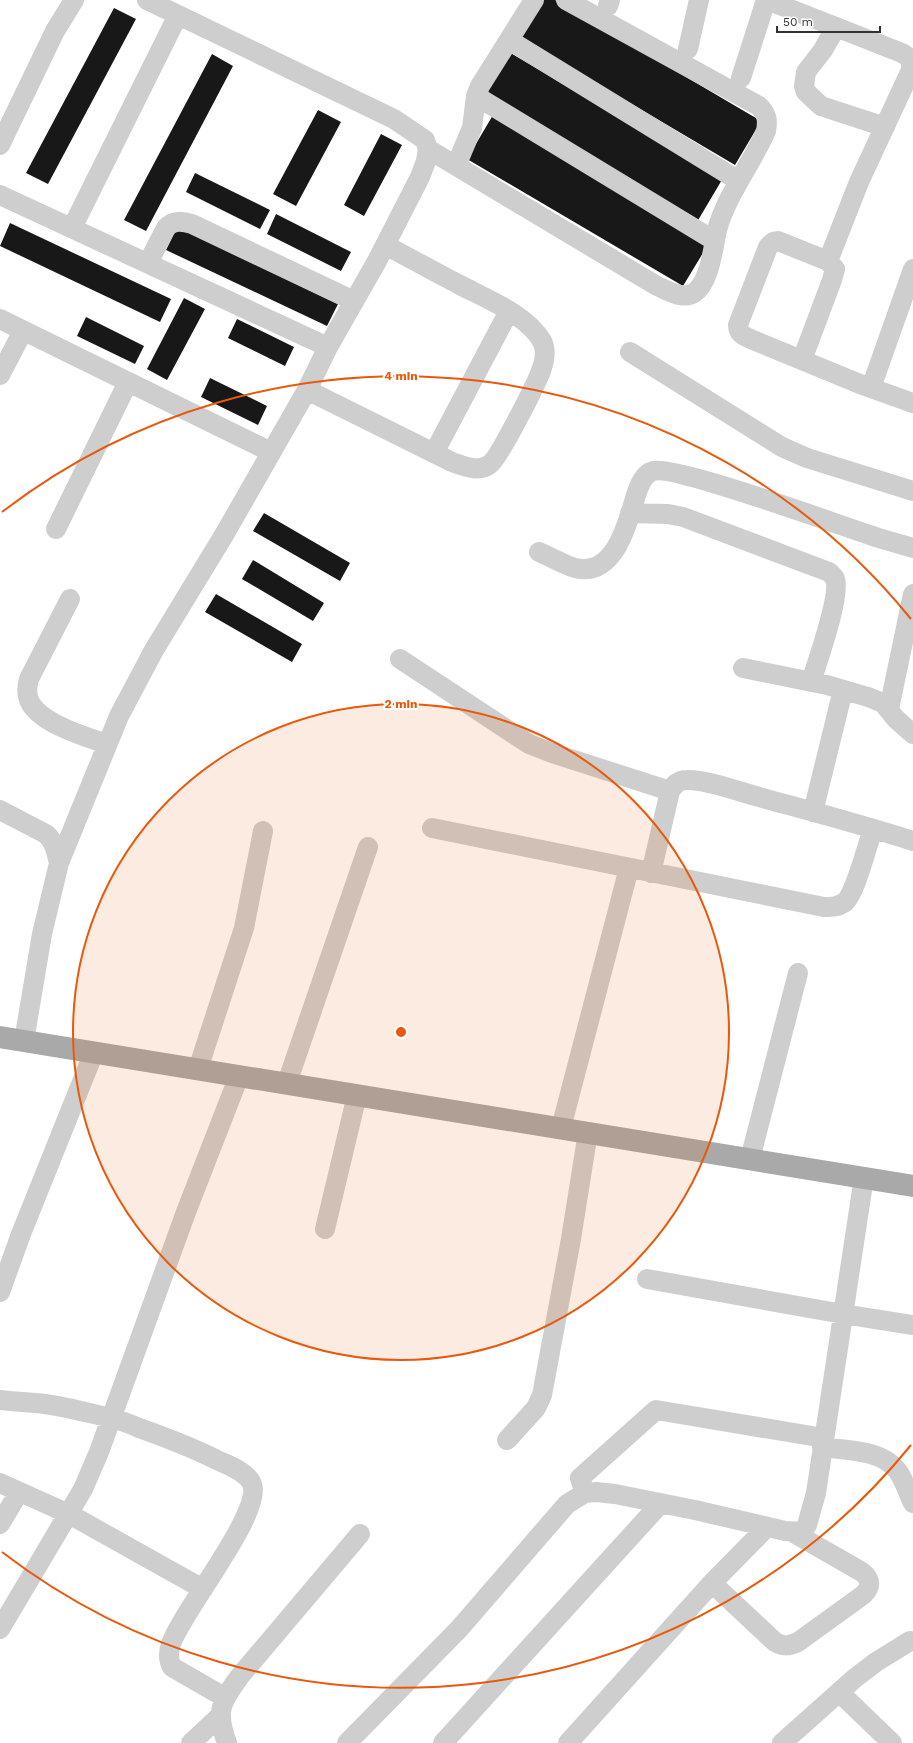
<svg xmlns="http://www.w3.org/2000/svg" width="913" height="1743" viewBox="0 0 913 1743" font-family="'Work Sans',sans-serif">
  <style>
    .building { fill: #181818 }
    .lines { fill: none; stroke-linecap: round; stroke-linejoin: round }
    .minor { stroke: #cecece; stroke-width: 20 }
    .major { stroke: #a9a9a9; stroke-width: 22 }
    .ring { fill: none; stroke: #e8590c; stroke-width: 2 }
    .centre { fill: #e8590c; stroke: #fff; stroke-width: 2 }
    .ring-label { font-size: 12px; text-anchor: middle; font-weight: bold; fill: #e8590c; stroke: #fff; stroke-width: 4; stroke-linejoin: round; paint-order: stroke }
  </style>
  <rect width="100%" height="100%" fill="#fff"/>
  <path class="building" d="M541,0H555L761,121L735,165L518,37Z
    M114,8L136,19L48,184L26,173Z
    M507,51L723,178L697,222L481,94Z
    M212,54L233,66L146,231L124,220Z
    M318,110L341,122L296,206L273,194Z
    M493,115L709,243L683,286L467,159Z
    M381,134L402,145L364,216L344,205Z
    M195,173L270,210L260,229L186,192Z
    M276,214L351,252L341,271L267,234Z
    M10,223L171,299L160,322L0,246Z
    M177,227L338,304L327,326L166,250Z
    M184,298L205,309L167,380L147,369Z
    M86,317L144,346L135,364L77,336Z
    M237,319L294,347L285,366L228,338Z
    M210,378L267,406L258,425L201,397Z
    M264,513L350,563L340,581L253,531Z
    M253,560L324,603L313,621L242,579Z
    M216,594L302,644L292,662L205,612Z"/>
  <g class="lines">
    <path class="minor" d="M767,0L902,53C910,58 912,60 911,70L859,182L828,261
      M608,6L610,0
      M836,27L823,50L806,72L804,86L806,92L821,106L885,127
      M509,40L739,181
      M688,49L699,0
      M741,78L766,0
      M476,96L715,241
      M0,145L55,31L74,0
      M428,149L657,286C668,291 683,300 694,293C710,282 713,248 717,230C727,194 751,165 766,131C768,120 767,114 759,106L566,0
      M456,166L472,128L476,96L480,86L534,0
      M0,195L328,347
      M72,228L178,15
      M148,263L166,228C173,220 182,221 192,224L354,301
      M0,319L271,452
      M630,352L782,447L807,458L913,491
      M802,360L832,280L835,269L828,261L778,241L773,242L768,247L738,325C738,335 745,336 753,340L860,384L913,403
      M0,375L23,331
      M871,388L913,269
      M307,390L452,462C464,466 479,473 490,464C499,458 538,381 542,368C545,360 546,349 542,341C527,315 487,299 460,285C435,272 410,258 385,245
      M434,453L509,311
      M630,513L668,514L683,517L829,572C831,574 835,577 835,579C841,595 817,663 811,682
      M56,529L128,382
      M539,552C551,557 563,564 575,568C615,578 628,522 636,495C639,486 643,474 653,471C674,464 849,529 882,539L913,548
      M70,599L29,679C27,686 26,693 29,700C38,723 86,737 107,744
      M400,659L529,744L552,753L670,791
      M743,668L827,685L868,697L883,703L896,719L913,734
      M889,709L913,594
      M0,810L46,834C55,842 56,852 59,863
      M813,812L843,690
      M432,828L824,907C832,907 838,907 845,902C856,892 867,845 873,829
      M651,873L670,791C674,785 678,780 687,780C704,779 734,790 752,795C806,810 860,824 913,841
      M24,1041L42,934L59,863L119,716L154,650L224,535L307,390L328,347L377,261L420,177L426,161L428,149L425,140L394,119L147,0
      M198,1069L244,928L263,831
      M287,1083L368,847
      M561,1128L629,868
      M750,1159L798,973
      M325,1229L357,1095
      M647,1279L843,1314L913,1325
      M0,1292L21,1234L94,1052
      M0,1400C15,1402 30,1402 45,1404C67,1407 89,1413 111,1418C121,1420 132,1425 142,1429C167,1438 191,1447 215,1459C227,1465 247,1471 252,1484C263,1513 182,1611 171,1644C168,1653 168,1660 172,1667L224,1697
      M507,1440L536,1408L542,1395L571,1239L588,1132
      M822,1447C847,1451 880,1449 897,1470C904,1479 908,1493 913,1503
      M0,1483L69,1514L203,1589
      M585,1493L580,1478L656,1410L824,1438
      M0,1524L19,1492
      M712,1583L775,1642C784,1647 789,1646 798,1642L863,1595C871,1587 872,1580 862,1572L794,1533
      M0,1629L83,1489L99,1452L186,1212L239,1076
      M839,1692L892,1743
      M191,1743L221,1715
      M227,1743C215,1711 221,1702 240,1676L360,1534
      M347,1743L459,1629L567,1504L585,1493L596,1492L615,1494L695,1510L785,1531L802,1532L807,1525L816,1493L864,1177
      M443,1743L661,1503
      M568,1743L712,1583L767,1527
      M782,1743L855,1678L876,1662L910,1641"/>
    <path class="major" d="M0,1037L913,1186"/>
  </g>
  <circle cx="401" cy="1032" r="328" fill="#e8590c" fill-opacity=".12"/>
  <g class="ring">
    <circle cx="401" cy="1032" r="328"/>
    <path d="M911 1445A656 656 0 0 1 2 1552M2 512A656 656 0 0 1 911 619"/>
  </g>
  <circle cx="401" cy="1032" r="6" class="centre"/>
  <g class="ring-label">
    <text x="401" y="380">4 min</text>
    <text x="401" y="708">2 min</text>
  </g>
  <path d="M777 26v6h103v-6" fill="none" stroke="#313131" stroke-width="2"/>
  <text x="783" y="26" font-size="12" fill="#313131" stroke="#ffffff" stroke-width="3" paint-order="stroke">50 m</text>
</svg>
